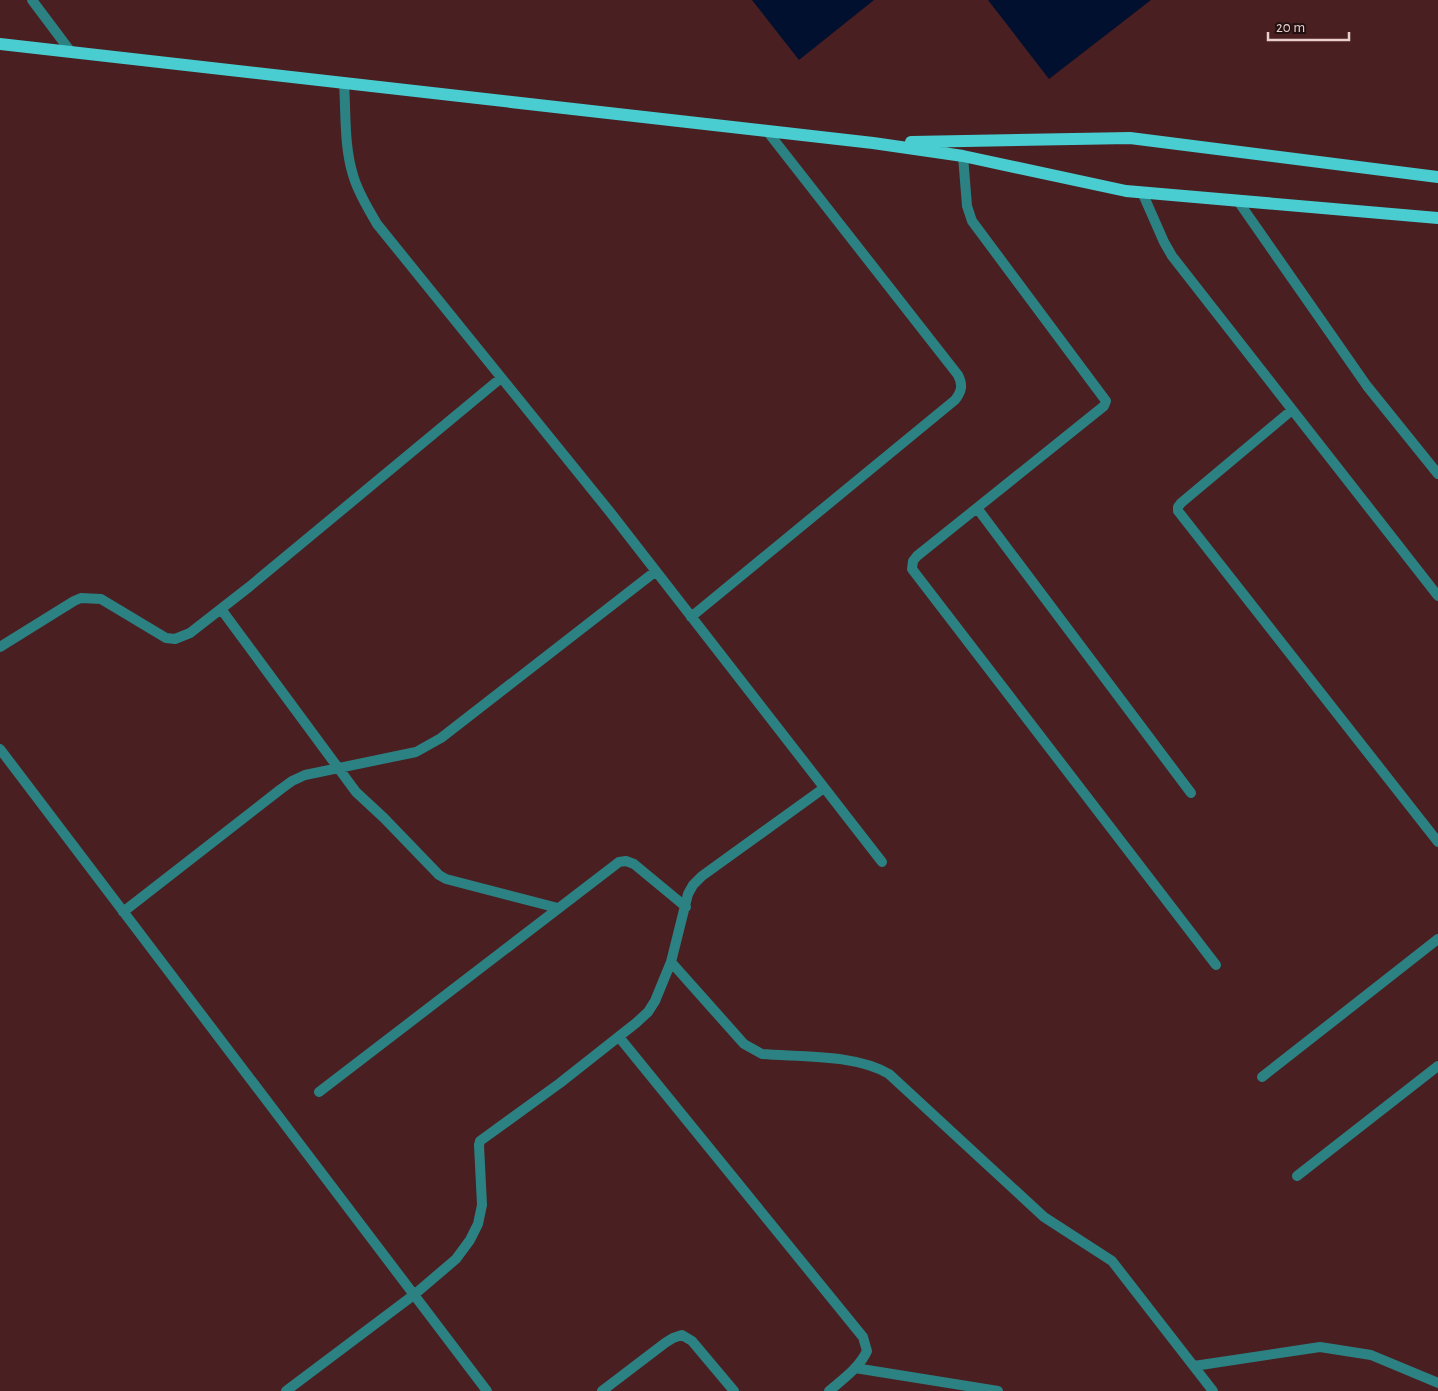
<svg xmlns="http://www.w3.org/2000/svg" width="1438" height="1391" viewBox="0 0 1438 1391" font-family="'Alegreya Sans',sans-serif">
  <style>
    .water { fill: #01102e }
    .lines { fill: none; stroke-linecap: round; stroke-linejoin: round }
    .service { stroke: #2c8183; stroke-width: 10 }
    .minor { stroke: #2c8183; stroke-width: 10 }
    .primary { stroke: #49cdd1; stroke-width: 12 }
  </style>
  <rect width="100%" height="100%" fill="#491f21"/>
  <path class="water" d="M752,0H874L799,60Z
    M988,0H1151L1049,79Z"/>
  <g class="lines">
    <path class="service" d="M855,1368L998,1391"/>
    <path class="minor" d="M32,0L71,52
      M344,83C346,113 344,146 353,175C358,193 368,208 377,224L610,512L882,862
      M963,156L967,206L972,221L1106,401L1104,406L917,556L913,561L912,569L1216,965
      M1142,192L1164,242L1172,256L1438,596
      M1238,201L1367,386L1438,474
      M1292,410L1181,503L1178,507V511L1438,842
      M977,508L1191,793
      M221,609L356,792L384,818L439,875L446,879L558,908
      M691,617L955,400C962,391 963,385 958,375L767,131
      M0,647L74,601L81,598L101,599L166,638L175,639L190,633L249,587L501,378
      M0,749L487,1391
      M123,912L281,789L292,781L305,775L416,752L441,738L656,571
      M671,962L744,1044L762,1054C801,1057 855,1054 889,1074L1044,1217L1112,1261L1213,1391
      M619,1037L863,1337L867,1351C859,1368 843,1379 829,1391
      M1262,1077L1438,939
      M319,1092L619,862L626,861L634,864L686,907
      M1297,1176L1438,1066
      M1194,1366L1320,1347L1371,1355L1438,1383
      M286,1391L415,1294L456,1259L470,1240L478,1224L482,1205L479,1145L480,1141L560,1083L636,1023L648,1012L655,1001L671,962L688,894L693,885L702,876L824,788
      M602,1391L665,1343L673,1338L682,1335L692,1341L734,1391"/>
    <path class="primary" d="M0,44L873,143L963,156L1126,191L1438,218
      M911,142L1130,138L1438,177"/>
  </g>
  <path d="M1268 32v8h81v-8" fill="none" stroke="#ebcece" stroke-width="2.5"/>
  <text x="1276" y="32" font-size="15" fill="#ebcece" stroke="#231010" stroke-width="4" paint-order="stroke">20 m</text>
</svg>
